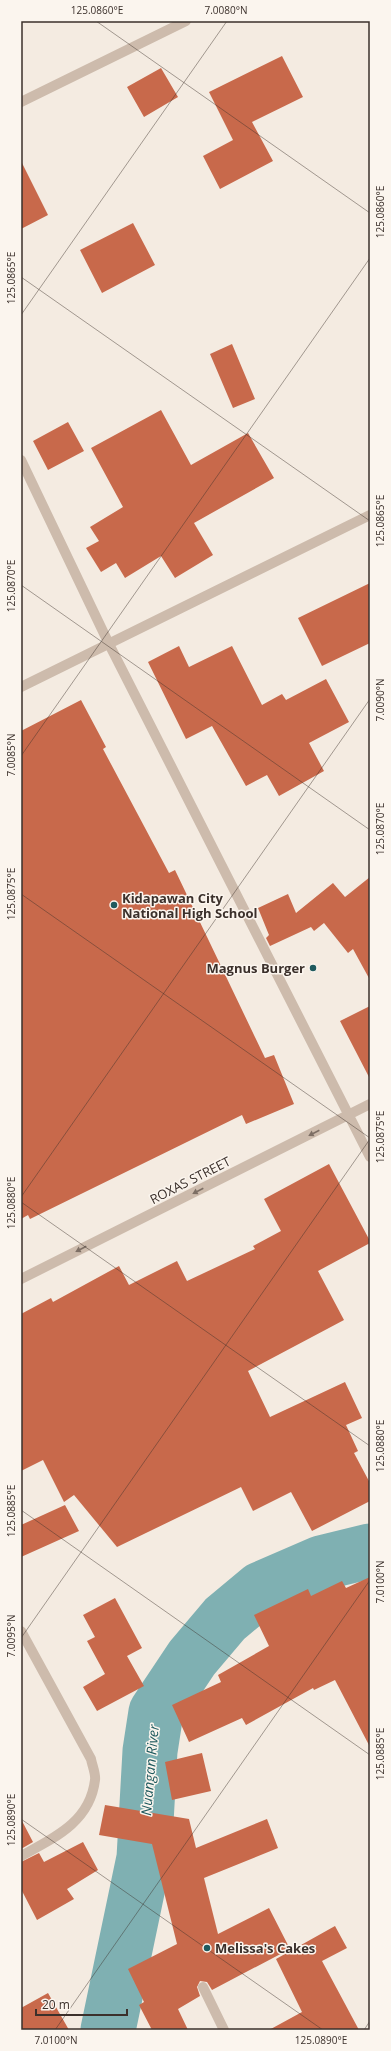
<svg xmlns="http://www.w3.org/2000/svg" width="391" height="2051" viewBox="0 0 391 2051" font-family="'Open Sans',sans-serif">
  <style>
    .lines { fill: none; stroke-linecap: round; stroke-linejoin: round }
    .river { stroke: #7fb0b2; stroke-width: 55 }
    .building { fill: #c8694b }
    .minor { stroke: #cdbbac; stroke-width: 10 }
    .oneway { fill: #7d6f65 }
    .ticks { fill: none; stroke: #3b302b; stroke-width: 1; stroke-opacity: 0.45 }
    .poi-dot { fill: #1f5a5e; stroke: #fbf5ee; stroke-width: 1.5 }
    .labels { text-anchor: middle; stroke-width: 3; stroke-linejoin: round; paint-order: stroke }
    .poi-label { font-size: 13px; font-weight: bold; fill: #3b302b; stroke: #fbf5ee; text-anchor: start }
    .street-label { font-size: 13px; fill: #3b302b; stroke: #fbf5ee }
    .water-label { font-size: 14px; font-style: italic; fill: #1f5a5e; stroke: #fbf5ee }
    .neatline { fill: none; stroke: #3b302b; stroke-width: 1.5 }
    .ticks-label { font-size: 10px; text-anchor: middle; fill: #3b302b }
  </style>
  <rect width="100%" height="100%" fill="#f4ebe1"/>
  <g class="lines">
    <path class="river" d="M108,2030L144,1858L150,1751L156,1712L192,1658L225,1619L261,1589L321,1563L370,1551"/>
  </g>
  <path class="building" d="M282,56L303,97L252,122L273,161L220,189L203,156L233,140L209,92Z
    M161,68L178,97L144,117L127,87Z
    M21,161L48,215L21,229Z
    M133,223L155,265L102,293L80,250Z
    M232,344L255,399L233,408L210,354Z
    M161,410L191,465L248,433L274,478L194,523L213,555L175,578L161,556L125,578L116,563L101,572L86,548L99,541L90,527L123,507L91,448Z
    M68,422L84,451L48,470L33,441Z
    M370,583V643L322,666L298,618Z
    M179,646L189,667L232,646L262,705L282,694L286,700L326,679L349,722L309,743L324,771L279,796L267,775L246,786L212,726L186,739L148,662Z
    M81,700L106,747L103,749L169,873L175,870L265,1058L274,1055L294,1104L246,1124L242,1115L30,1219L28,1215L21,1219V731Z
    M370,877V980L353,949L348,953L324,923L314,931L311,927L270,946L266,938L269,935L258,908L288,894L296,913L333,883L345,897Z
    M370,1006V1079L340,1021Z
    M329,1164L370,1241V1243L318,1271L344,1320L248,1371L270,1417L345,1382L362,1418L346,1425L358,1451L354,1453L370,1483V1501L312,1531L291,1492L253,1511L241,1487L117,1547L74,1495L64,1502L43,1460L21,1471V1314L51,1298L53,1302L119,1266L129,1285L177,1261L187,1281L255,1249L253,1246L281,1231L264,1199Z
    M65,1505L79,1531L21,1557V1525Z
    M370,1577V1747L335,1680L314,1690L313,1688L246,1725L242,1718L189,1742L172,1705L221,1682L218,1675L269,1646L254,1615L308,1589L311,1596L342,1581L346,1588Z
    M115,1598L142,1648L127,1656L144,1686L97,1711L83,1687L105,1674L87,1641L95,1637L83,1615Z
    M202,1753L211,1791L172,1800L165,1762Z
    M105,1805L189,1819L196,1848L267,1819L278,1848L204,1878L218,1934L269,1908L290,1949L212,1990L207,1982L200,1981L197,1987L200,1996L178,2009L188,2030H152L139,2005L144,2002L128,1969L177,1944L152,1844L99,1835Z
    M21,1819L33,1842L21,1849Z
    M83,1842L98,1870L67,1889L74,1899L37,1920L21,1889V1862L39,1853L44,1862Z
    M335,1926L347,1948L322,1961L359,2030H269L302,2012L276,1959Z
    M48,1993L69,2030H21V2008Z"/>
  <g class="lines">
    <path class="minor" d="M21,102L186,21
      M21,460L109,644L370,1157
      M21,687L370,515
      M21,1279L370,1104
      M21,1631L91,1759C92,1765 96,1774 95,1780C90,1822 54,1838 21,1856
      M203,1987L224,2030"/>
  </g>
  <defs><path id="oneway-solid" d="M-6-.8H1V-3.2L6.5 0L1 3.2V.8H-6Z"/></defs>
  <g class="oneway">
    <use href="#oneway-solid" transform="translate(314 1133) rotate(153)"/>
    <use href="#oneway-solid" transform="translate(198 1191) rotate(153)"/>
    <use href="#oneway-solid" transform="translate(81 1249) rotate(153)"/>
  </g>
  <path class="ticks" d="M96,21L370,213M21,277L370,521M21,315L227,21M21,585L370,830M21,756L370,258M21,894L370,1138M21,1197L370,699M21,1202L370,1446M21,1510L370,1755M21,1638L370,1139M21,1819L323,2030M55,2030L370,1580M364,2030L370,2021"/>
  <g class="poi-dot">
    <circle cx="114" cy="905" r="4"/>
    <circle cx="313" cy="968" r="4"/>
    <circle cx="207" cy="1948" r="4"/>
  </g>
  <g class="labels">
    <g class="poi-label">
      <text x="122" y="903">Kidapawan City<tspan x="122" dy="15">National High School</tspan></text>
      <text x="305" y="973" text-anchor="end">Magnus Burger</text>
      <text x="215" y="1953">Melissa's Cakes</text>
    </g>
    <g class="street-label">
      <text transform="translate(190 1180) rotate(-27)" y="5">ROXAS STREET</text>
    </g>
    <g class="water-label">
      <text transform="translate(150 1770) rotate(-85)" y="5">Nuangan River</text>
    </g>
  </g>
  <rect width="391" height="2051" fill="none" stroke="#fbf5ee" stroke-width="44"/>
  <path d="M36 2009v6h91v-6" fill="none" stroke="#3b302b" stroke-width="2"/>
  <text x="42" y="2009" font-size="12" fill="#3b302b" stroke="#fbf5ee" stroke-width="3" paint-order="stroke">20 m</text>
  <rect x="22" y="22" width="347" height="2007" class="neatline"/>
  <g class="ticks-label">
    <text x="97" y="14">125.0860°E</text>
    <text x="226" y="14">7.0080°N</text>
    <text transform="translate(380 212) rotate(-90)" y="4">125.0860°E</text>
    <text transform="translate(11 278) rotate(-90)" y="4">125.0865°E</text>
    <text transform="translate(380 521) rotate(-90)" y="4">125.0865°E</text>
    <text transform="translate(11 586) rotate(-90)" y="4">125.0870°E</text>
    <text transform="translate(380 700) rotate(-90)" y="4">7.0090°N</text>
    <text transform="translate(11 755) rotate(-90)" y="4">7.0085°N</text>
    <text transform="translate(380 829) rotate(-90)" y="4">125.0870°E</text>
    <text transform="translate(11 894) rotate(-90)" y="4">125.0875°E</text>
    <text transform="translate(380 1137) rotate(-90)" y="4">125.0875°E</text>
    <text transform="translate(11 1203) rotate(-90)" y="4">125.0880°E</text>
    <text transform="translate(380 1446) rotate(-90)" y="4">125.0880°E</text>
    <text transform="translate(11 1511) rotate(-90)" y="4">125.0885°E</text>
    <text transform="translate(380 1582) rotate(-90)" y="4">7.0100°N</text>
    <text transform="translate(11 1636) rotate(-90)" y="4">7.0095°N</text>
    <text transform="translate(380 1754) rotate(-90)" y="4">125.0885°E</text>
    <text transform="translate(11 1820) rotate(-90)" y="4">125.0890°E</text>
    <text x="56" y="2044">7.0100°N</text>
    <text x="321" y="2044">125.0890°E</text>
  </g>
</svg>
